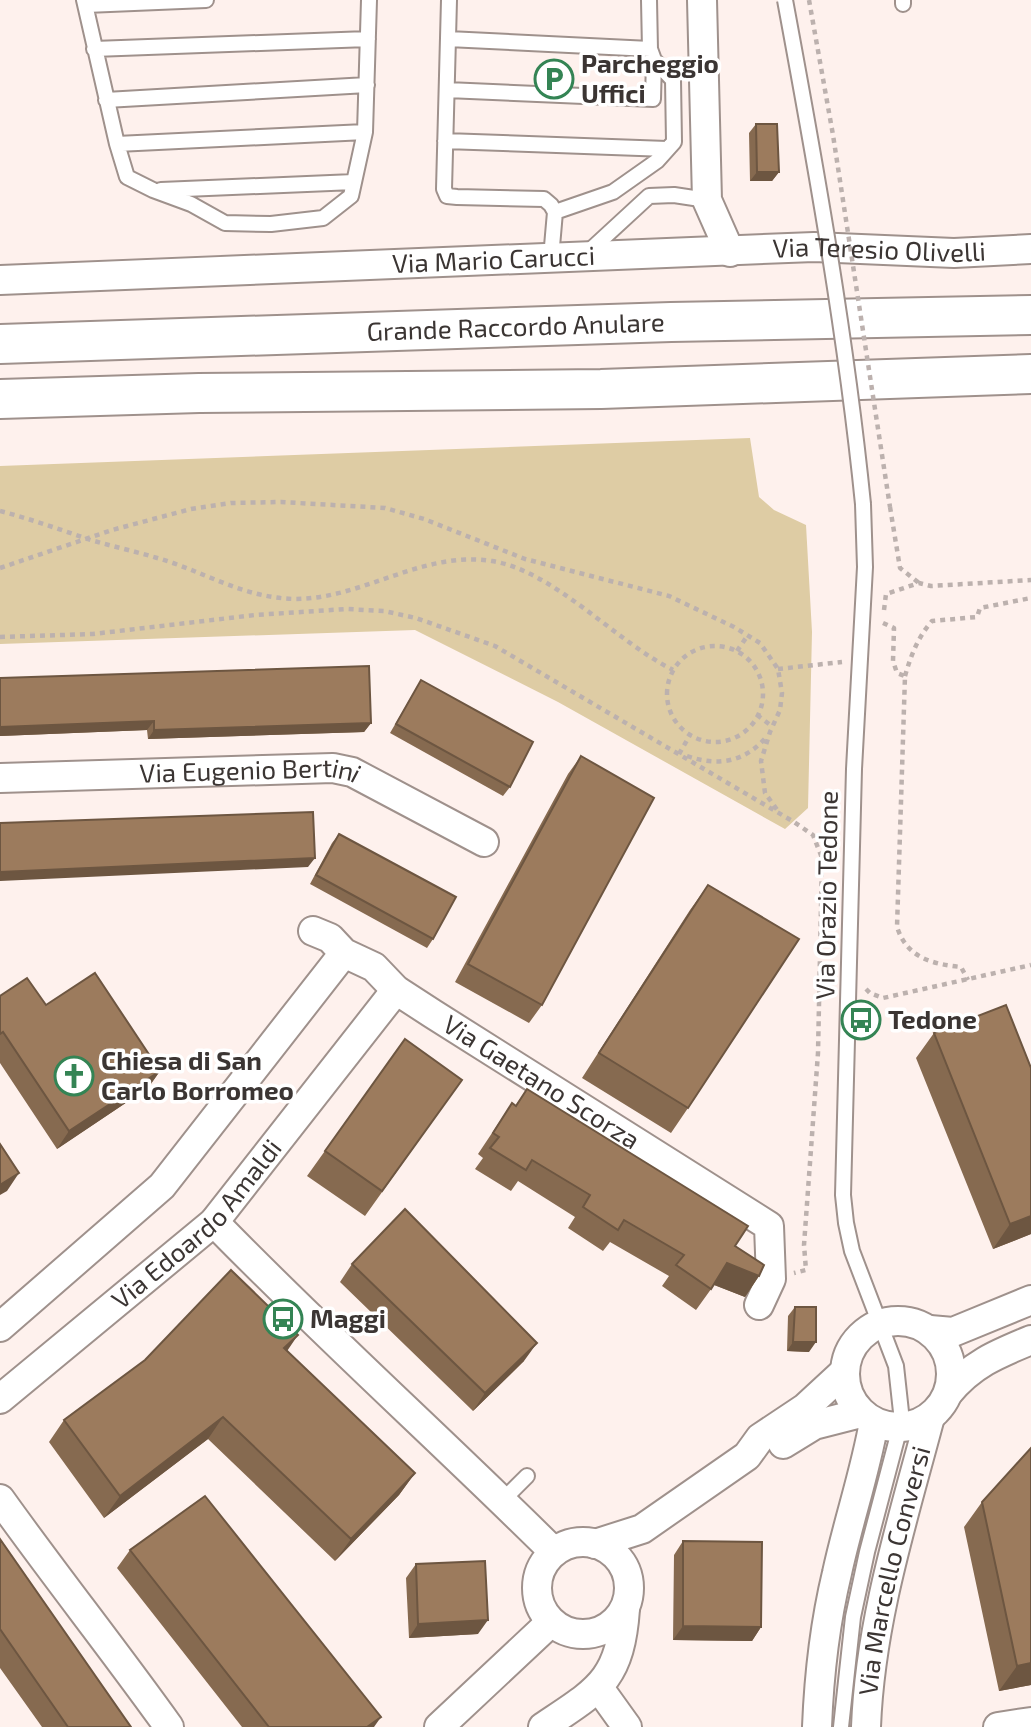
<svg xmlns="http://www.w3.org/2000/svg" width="1031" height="1727" viewBox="0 0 1031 1727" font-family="'Exo 2',sans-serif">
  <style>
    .green { fill: #decca4 }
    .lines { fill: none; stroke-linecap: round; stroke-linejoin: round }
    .lane-casing { stroke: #9f918c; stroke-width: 18 }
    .street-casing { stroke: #9f918c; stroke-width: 32 }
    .highway-casing { stroke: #9f918c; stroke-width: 42 }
    .path { stroke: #bcb1ae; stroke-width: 4.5; stroke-dasharray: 5 5; stroke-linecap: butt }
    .lane { stroke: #fff; stroke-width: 14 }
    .street { stroke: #fff; stroke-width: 28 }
    .highway { stroke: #fff; stroke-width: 38 }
    .lane-bridge-casing { stroke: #9f918c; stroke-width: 18; stroke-linecap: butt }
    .path-bridge { stroke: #bcb1ae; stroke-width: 4.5; stroke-dasharray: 5 5; stroke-linecap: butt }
    .lane-bridge { stroke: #fff; stroke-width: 14 }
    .wall { fill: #866a50 }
    .shaded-wall { fill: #6d5641 }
    .building { fill: #9c7b5d; stroke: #6d5641; stroke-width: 2 }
    .labels { text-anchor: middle; stroke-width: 7; stroke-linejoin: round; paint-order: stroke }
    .poi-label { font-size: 26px; font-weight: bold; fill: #3b3533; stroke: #fff; text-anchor: start }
    .street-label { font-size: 26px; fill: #3b3533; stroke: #fff }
  </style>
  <rect width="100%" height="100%" fill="#fef1ed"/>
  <path class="green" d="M750,438L759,497L774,510L806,525L812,632L808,808L785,829L558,702L415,630L0,644V466Z"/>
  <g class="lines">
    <defs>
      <path id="lane" d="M84,0L117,144L127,177L153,190L191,204L225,223L271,224L323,218L351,196L365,132L369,0
        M449,0L444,189L447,196L457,197L544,199L551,205L555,212L551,258
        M903,0V4
        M86,5L206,0
        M448,39L650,49
        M94,49L368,39
        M447,90L653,99L654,60
        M106,100L367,85
        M445,141L667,149
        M117,144L365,132
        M161,190L354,182
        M555,212L613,192L657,161L674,142L673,80L654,60L650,49L649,0
        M585,255L649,196L674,195L707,200
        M503,1500L527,1476
        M841,1727L853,1617L867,1552L900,1427L901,1412L896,1366L852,1251L846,1223L843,1195L854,769L865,567L863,504"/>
      <g id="street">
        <path d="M702,0L707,200L730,252"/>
        <path id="s1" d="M0,280L814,247L954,253L1031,249"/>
        <path id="s2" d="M0,778L333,768L352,772L484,842"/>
        <path id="s3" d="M313,931L330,938L344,953L374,967L396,990L433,1014L769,1226L771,1279L759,1305"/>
        <path d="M214,1222C324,1335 442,1441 554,1552"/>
        <circle cx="898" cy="1374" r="53"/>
        <path d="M0,1327L162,1186L344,953"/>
        <path d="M930,1330L953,1332L1031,1300"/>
        <path d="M948,1393C972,1364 997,1354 1031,1340"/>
        <path id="s4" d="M0,1399L214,1222L396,990"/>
        <path d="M783,1444L814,1425L861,1413"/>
        <path d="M0,1499C55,1576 114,1650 169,1727"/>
        <circle cx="583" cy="1588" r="46"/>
        <path d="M595,1544L642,1529L747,1456L760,1438L805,1408L844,1372"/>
        <path d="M599,1688L627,1727"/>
        <path d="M439,1727L551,1622"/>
        <path d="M543,1727C598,1690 620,1681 625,1609"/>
        <path d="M817,1727C819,1676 825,1623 837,1573C848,1522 865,1473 874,1422"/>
        <path id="s5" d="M866,1727C870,1621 903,1519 930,1417"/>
        <path d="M998,1727L1031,1722"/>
      </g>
      <g id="highway">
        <path id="s6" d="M0,344L671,322L1031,315"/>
        <path d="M0,399L199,393L601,389L1031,374"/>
      </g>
    </defs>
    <use href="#lane" class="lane-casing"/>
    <use href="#street" class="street-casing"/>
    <use href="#highway" class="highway-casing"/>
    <path class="path" d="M890,507L900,568L919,583
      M0,511C31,519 61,530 91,540C118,548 147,554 173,563C215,578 249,598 295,599C363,599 423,550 492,561C554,571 615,641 673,670
      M0,568L112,530L191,509L231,503L281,502L385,508L424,519L525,559L669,596L734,627L760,643L778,669L782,693L780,710L770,732L761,761L765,793L778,811
      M884,610L886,594L919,583L931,586L1031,580
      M883,623L894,628L893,661L897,673L905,676L897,927C907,958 932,964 961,967L968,980
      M0,637L93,634L255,615L347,609L384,611L416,618L495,646L794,822L813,835L822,858L818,1053L804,1245L806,1270L794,1273
      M667 694a48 48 0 1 1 96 0a48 48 0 1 1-96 0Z
      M737,651L748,635
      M778,669L842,662
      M905,676C911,655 918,637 932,621L977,617L980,608L1031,598
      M757,715L773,727
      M679,754L690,735
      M687,756C718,767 746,762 767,736
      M866,989L870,993L883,998L1031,965"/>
    <use href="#lane" class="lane"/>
    <use href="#street" class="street"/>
    <use href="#highway" class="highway"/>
    <defs>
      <path id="lane-bridge" d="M785,0C816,167 846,335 863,504"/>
    </defs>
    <use href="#lane-bridge" class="lane-bridge-casing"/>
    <path class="path-bridge" d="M809,0L833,135L890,507"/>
    <use href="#lane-bridge" class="lane-bridge"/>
  </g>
  <path class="wall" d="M756,124L779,172L772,181H750L749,133Z
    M0,678L371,723L364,732L148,739L147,730L0,736Z
    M421,680L510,787L503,796L390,733Z
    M581,756L542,1005L529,1023L455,982L568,774Z
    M339,834L433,939L427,948L310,884L332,843Z
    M708,885L688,1108L671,1133L582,1078L690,910Z
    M0,996L46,1005L160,1071L148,1088L57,1149L0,1063Z
    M934,1033L1031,1234L993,1249L916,1058Z
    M405,1039L462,1080L365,1216L307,1176Z
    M527,1089L735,1246L759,1276L745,1297L714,1285L696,1310L662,1286L669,1276L610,1242L603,1251L568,1228L575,1217L518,1181L511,1191L475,1169L483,1158L478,1154L512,1103L515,1106Z
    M352,1264L524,1361L473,1411L340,1282Z
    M795,1307L809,1352L787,1351L788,1316Z
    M287,1351L415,1473L399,1495L335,1561L208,1439L104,1518L49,1442L64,1420Z
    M1031,1448V1685L999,1691L964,1527L982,1502Z
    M0,1539L131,1727H42L0,1668Z
    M683,1541L761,1627L752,1641L673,1640L674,1555Z
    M130,1550L374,1727H242L117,1568Z
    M416,1564L478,1634L409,1638L406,1578Z"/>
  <path class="shaded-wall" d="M757,172H779L772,181H750Z
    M154,721L147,730L0,736V727Z
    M371,723L364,732L148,739L154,730Z
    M315,858L308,867L0,881V872Z
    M160,1071L148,1088L57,1149L69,1131Z
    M19,1173L7,1191L0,1195V1185Z
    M1031,1216V1234L993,1249L1010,1224Z
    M727,1263L759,1276L745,1297L712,1284Z
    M298,1335L283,1357L284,1348Z
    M793,1342H816L809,1352L787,1351Z
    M537,1343L524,1361L473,1411L485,1393Z
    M223,1417L208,1439L104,1518L120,1496Z
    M415,1473L399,1495L335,1561L351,1539Z
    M488,1620L478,1634L409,1638L418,1624Z
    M683,1626L761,1627L752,1641L673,1640Z
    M1031,1663V1685L999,1691L1017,1666Z
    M381,1717L374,1727H367Z"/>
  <path class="building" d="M756,124H777L779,172H757Z
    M369,666L371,723L154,730V721L0,727V678Z
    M421,680L533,742L510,787L396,724Z
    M581,756L654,798L542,1005L468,964Z
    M313,812L315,858L0,872V823Z
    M339,834L456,897L433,939L316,875Z
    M708,885L799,939L688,1108L599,1053Z
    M95,973L160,1071L69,1131L3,1032L0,1034V996L27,978L46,1005Z
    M1006,1005L1031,1068V1216L1010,1224L934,1033Z
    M405,1039L462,1080L382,1191L325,1151Z
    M527,1089L748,1226L735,1246L764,1265L759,1276L727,1263L711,1289L676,1265L684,1255L624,1220L618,1230L583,1207L590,1195L532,1160L526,1170L490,1148L499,1137L493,1133L512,1103L516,1106Z
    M0,1144L19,1173L0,1185Z
    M405,1209L537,1343L485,1393L352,1264Z
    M231,1270L298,1335L284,1348L415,1473L351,1539L223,1417L120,1496L64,1420L145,1360Z
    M795,1307H816V1342H793Z
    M1031,1448V1663L1017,1666L982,1502Z
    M205,1496L381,1717L367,1727H269L130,1550Z
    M0,1539L131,1727H68L0,1629Z
    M683,1541L762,1542L761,1627L683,1626Z
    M485,1561L488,1620L418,1624L416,1564Z"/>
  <defs>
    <symbol id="parking-ring" viewBox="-11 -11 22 22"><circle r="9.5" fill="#fff" stroke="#348454" stroke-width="1.5"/><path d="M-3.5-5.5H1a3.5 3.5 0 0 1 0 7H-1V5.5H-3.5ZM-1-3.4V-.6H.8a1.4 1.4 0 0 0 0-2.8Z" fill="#348454"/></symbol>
    <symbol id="bus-ring" viewBox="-11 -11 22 22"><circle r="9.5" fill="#fff" stroke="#348454" stroke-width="1.5"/><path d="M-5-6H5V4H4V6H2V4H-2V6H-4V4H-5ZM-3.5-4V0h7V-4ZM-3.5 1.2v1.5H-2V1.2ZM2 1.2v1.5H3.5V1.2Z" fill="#348454"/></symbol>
    <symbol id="church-ring" viewBox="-11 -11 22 22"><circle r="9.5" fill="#fff" stroke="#348454" stroke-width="1.5"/><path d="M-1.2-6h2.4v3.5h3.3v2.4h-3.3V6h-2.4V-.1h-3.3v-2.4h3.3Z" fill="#348454"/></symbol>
  </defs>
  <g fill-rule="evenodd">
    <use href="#parking-ring" x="532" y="57" width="44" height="44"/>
    <use href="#bus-ring" x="839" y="998" width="44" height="44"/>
    <use href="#church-ring" x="52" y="1054" width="44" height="44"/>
    <use href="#bus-ring" x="261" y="1297" width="44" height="44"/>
  </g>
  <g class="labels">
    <g class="poi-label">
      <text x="581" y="73">Parcheggio<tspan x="581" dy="30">Uffici</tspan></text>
      <text x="888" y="1029">Tedone</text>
      <text x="101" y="1070">Chiesa di San<tspan x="101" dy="30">Carlo Borromeo</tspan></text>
      <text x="310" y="1328">Maggi</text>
    </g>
    <g class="street-label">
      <text dy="9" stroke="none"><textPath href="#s1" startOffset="880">Via Teresio Olivelli</textPath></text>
      <text dy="9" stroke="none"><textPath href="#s1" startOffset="494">Via Mario Carucci</textPath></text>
      <text dy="9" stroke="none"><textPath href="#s6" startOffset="516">Grande Raccordo Anulare</textPath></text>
      <text dy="9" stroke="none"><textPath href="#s2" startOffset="250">Via Eugenio Bertini</textPath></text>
      <text transform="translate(827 895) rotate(-89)" y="9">Via Orazio Tedone</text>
      <text dy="9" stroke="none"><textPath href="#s3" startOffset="276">Via Gaetano Scorza</textPath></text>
      <text dy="9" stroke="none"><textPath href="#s4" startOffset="264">Via Edoardo Amaldi</textPath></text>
      <text dy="9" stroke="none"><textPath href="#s5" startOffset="159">Via Marcello Conversi</textPath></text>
    </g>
  </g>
</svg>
